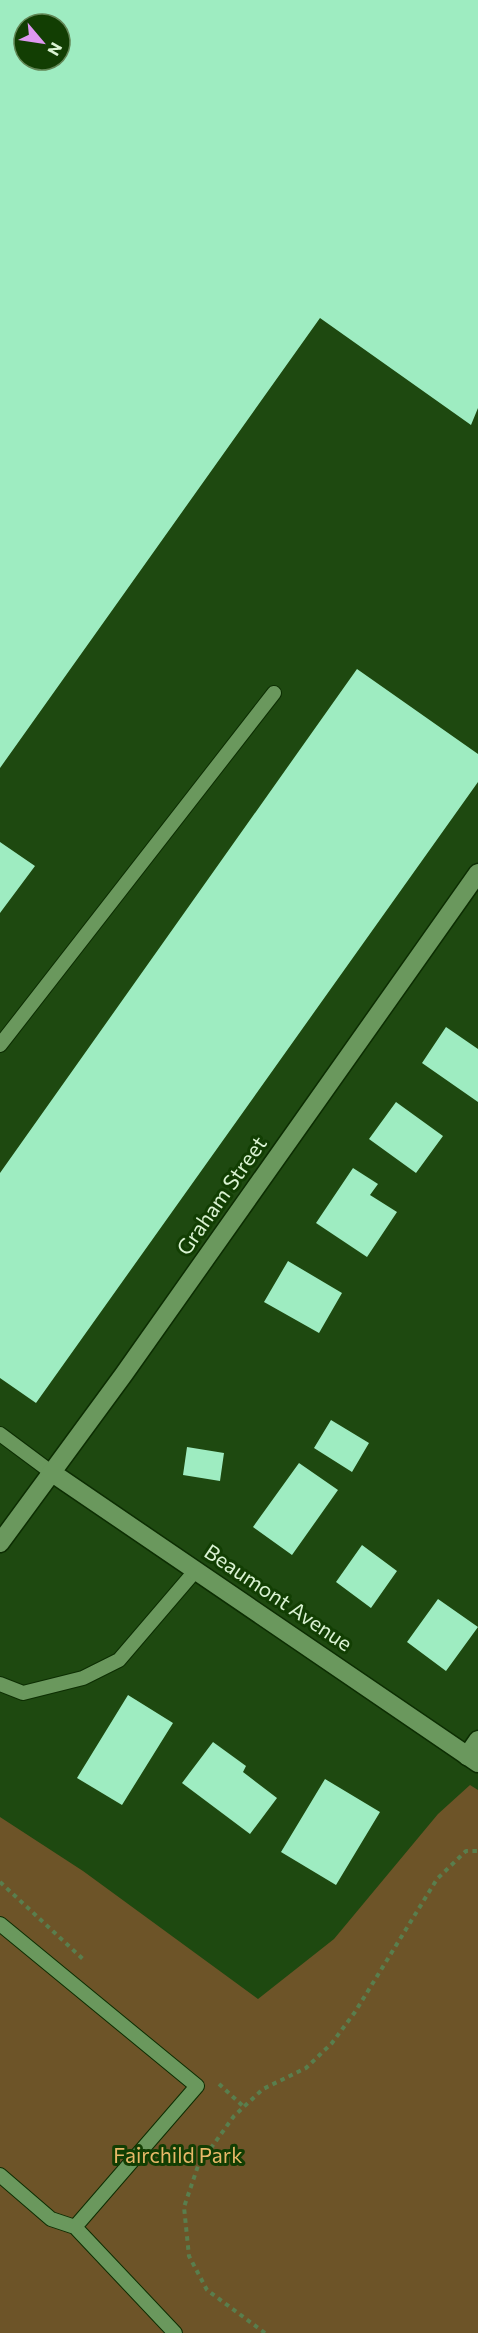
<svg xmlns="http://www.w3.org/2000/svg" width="478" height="2333" viewBox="0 0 478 2333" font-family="Commissioner,sans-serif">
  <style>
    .green { fill: #6d5428 }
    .building { fill: #9eecc1; fill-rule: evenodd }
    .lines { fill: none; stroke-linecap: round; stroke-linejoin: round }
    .service-casing { stroke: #0c2d02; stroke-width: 16 }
    .minor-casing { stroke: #0c2d02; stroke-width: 21 }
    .tertiary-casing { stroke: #0c2d02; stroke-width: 21 }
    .path { stroke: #597e4d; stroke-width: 4; stroke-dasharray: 4.5 4.5; stroke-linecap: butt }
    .service { stroke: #6a985d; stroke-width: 14 }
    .minor { stroke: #6a985d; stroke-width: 18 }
    .tertiary { stroke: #6a985d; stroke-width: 18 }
    .labels { text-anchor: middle; stroke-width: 6; stroke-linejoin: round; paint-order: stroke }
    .street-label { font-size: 21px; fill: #daf3d3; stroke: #123e03 }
    .park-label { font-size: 21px; fill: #e7b868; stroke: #123e03 }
  </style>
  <rect width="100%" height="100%" fill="#1e4910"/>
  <path class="green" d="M470,1785L478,1790V2333H0V1817L83,1871L258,1999L334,1939L438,1814Z"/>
  <path class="building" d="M0,0H478V408L471,425L320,318L0,768ZM24,24H60V60H24Z
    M357,669L478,754V782L36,1403L0,1378V1173Z
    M0,842L35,866L0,913Z
    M446,1027L478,1049V1102L422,1063Z
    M396,1102L443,1136L416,1173L369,1139Z
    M353,1168L378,1184L370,1195L397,1212L367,1257L316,1223Z
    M288,1261L342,1293L319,1333L264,1302Z
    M331,1420L369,1443L352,1472L314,1448Z
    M187,1447L224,1453L220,1481L183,1475Z
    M299,1463L338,1490L292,1555L253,1527Z
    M362,1545L397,1571L371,1608L336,1582Z
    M438,1599L478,1627L446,1671L407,1642Z
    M128,1695L173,1723L122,1805L77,1778Z
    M213,1742L246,1766L243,1772L277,1798L250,1834L182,1783Z
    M325,1779L380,1812L336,1885L281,1852Z"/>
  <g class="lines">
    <defs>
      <path id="service" d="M0,1045L274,693
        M0,1434L51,1472
        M0,1684L23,1693L83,1678L119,1660L196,1570
        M0,1924L197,2086L75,2227
        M0,2175L51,2219L75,2227L175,2333"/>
      <path id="minor" d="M467,1756L478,1740"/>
      <path id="tertiary" d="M51,1472L478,1763
        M0,1543L124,1374L478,873"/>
    </defs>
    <use href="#service" class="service-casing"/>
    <use href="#minor" class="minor-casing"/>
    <use href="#tertiary" class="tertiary-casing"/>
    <path class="path" d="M0,1882L85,1961
      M219,2084L244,2107
      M265,2333L207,2290L189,2256L184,2207L198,2166L234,2116L263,2089L306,2068L332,2043L355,2012L437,1879L466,1851H478"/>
    <use href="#service" class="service"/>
    <use href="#minor" class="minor"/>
    <use href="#tertiary" class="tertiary"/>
  </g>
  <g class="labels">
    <g class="street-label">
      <text transform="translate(222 1196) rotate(-55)" y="7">Graham Street</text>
      <text transform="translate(278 1598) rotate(34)" y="7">Beaumont Avenue</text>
    </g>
    <g class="park-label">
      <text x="178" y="2163">Fairchild Park</text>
    </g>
  </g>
  <g transform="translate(42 42) rotate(119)"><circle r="28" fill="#123e03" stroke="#628656" stroke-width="1.5"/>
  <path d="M0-4.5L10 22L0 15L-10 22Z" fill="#df98f1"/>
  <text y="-9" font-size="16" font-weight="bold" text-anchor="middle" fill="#daf3d3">N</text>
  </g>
</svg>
